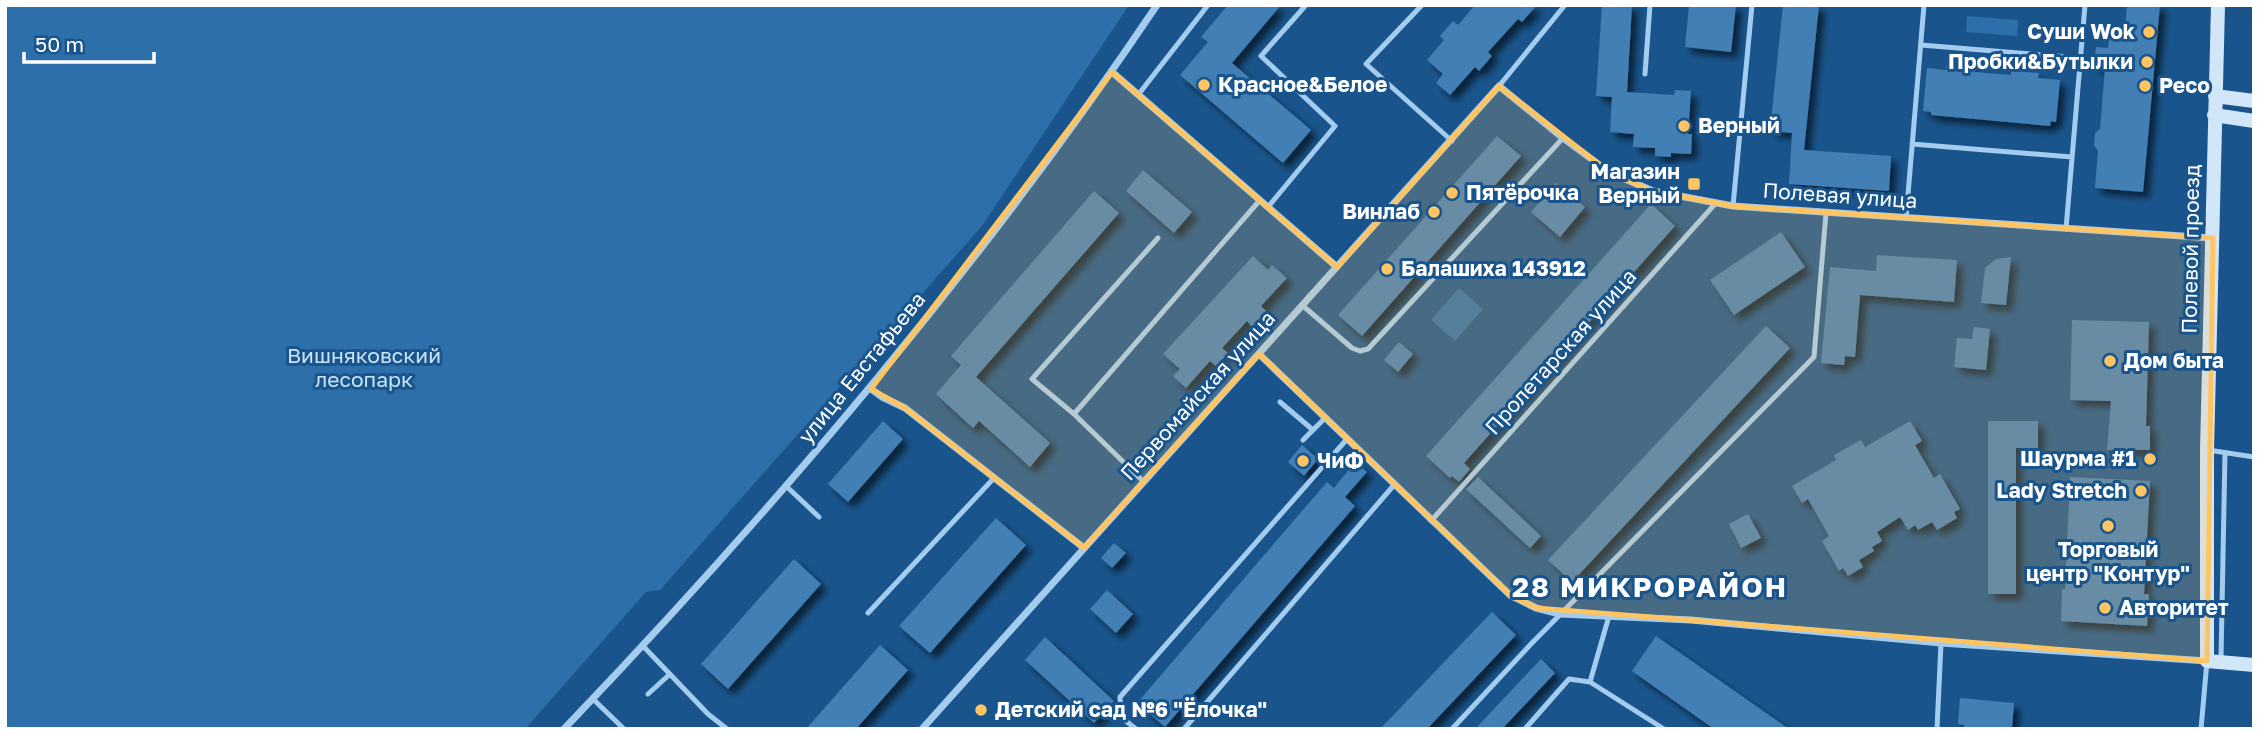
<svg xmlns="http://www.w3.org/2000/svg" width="2259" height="734" viewBox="0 0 2259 734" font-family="'Golos Text',sans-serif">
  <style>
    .green { fill: #2c6fab }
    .building { fill: #427fb5; filter: url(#shadow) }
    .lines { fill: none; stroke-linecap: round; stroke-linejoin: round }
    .lane { stroke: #a4ccee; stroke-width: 5 }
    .street { stroke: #a4ccee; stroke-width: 7 }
    .secondary { stroke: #d2e6fa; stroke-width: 14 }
    .marked { fill: #ffc562; fill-opacity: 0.2; stroke: #ffc562; stroke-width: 5; stroke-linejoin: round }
    .poi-dot { fill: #ffc562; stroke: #19558c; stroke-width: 2.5 }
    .labels { text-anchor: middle; stroke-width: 6; stroke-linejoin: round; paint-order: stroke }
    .poi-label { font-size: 21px; font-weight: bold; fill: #fff; stroke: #19558c; text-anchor: start }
    .street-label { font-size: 21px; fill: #fff; stroke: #19558c }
    .park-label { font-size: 21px; fill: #cae4fa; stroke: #19558c }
    .district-label { font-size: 28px; font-weight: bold; letter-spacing: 2px; fill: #fff; stroke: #19558c }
  </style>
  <defs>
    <filter id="shadow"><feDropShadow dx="6" dy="6" stdDeviation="3.5" flood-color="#0009"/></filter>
  </defs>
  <rect width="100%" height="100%" fill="#19558c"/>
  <path class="green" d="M5,5H1129L982,226L660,590L646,592L525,729H5Z
    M1967,16L2018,20L2017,36L1966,32Z
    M1459,288L1483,309L1455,341L1431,320Z"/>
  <path class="building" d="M1228,5H1281L1232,63L1311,130L1283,163L1180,75L1208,42L1201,37Z
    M1475,5H1537L1522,22L1518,19L1488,52L1492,56L1479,71L1475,67L1450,95L1436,83L1443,74L1427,60L1444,40L1440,36L1453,21L1458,25Z
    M1602,5H1632L1627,92L1674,95L1675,90L1691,91L1688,134H1692L1691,154L1671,153V157L1655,156V148L1633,147L1634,134L1610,132L1612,97L1596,96Z
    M1689,5H1736L1731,52L1685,47Z
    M1783,5H1819L1804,150L1891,156L1889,191L1789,184L1792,133L1770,131Z
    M2127,5H2160L2143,192L2095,188L2098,151L2094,145L2095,133L2100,129L2105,68L2094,67L2096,47L2108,48L2110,29L2125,30Z
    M1946,65L1975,67V72L2011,75V71L2039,73L2038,78L2060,80L2056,122L2051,121L2050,126L1931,115V112L1923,111L1927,68L1946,70Z
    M1497,136L1521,156L1362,336L1338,315Z
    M1143,170L1192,212L1174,233L1126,191Z
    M1556,183L1585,207L1560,237L1531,212Z
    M1094,191L1119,213L976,377L1050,443L1030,467L979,421L973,428L936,394L961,365L951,356Z
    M1651,204L1675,226L1464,463L1470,469L1459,482L1452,476L1450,478L1426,456Z
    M1781,232L1805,267L1734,315L1710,280Z
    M1877,255L1957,260L1954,302L1860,295L1855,357L1845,356L1844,365L1821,363L1830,267L1876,271Z
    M1253,256L1268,270L1272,265L1287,278L1261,306L1266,311L1252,327L1247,321L1222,348L1228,353L1216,366L1210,361L1186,388L1173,376L1180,369L1163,354Z
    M2011,257L2006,305L1981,303L1985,268L1996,259Z
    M2072,320L2149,322L2146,426H2150V450H2107L2111,401L2070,400Z
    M1766,326L1790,348L1572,582L1548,560Z
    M1974,327L1990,329L1986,370L1954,367L1957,338L1972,339Z
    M1399,342L1413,354L1398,372L1384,360Z
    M883,421L903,439L848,502L828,484Z
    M1910,421L1922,441L1915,445L1934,478L1940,474L1960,509L1954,512L1957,518L1937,530L1932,522L1918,530L1915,525L1908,530L1900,517L1877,532L1882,541L1872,547L1874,551L1859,560L1863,567L1848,576L1843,568L1839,571L1822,541L1829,536L1808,499L1802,503L1792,486L1836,460L1834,455L1861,440L1865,447Z
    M1988,421H2038V448H2016V594H1988Z
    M1302,445L1318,459L1304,476L1288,462Z
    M1355,462L1367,472L1345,497L1355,506L1165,727L1137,703L1327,482L1334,488Z
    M1478,477L1541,536L1530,548L1466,489Z
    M2070,477L2150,481L2144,594H2149L2147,626L2061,621L2062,589H2065Z
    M1748,514L1761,538L1741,548L1729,524Z
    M996,518L1026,545L930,653L899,626Z
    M1114,543L1126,553L1112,568L1101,558Z
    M794,559L821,584L728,689L701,664Z
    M1107,590L1133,614L1116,633L1090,609Z
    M1492,612L1516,635L1427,729H1380Z
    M1656,636L1789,729H1714L1632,671Z
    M1045,637L1114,701L1094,723L1025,660Z
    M880,645L908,670L856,729H806Z
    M1541,659L1555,673L1502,729H1475Z
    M1960,698L2014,703L2012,729H1964V725L1958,724Z"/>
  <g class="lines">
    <path class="lane" d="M1422,5L1366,64L1452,141
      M1921,45L2080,58
      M1645,74L1650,5
      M1499,86L1565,5
      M1138,95L1208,5
      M1912,144L2072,157
      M1733,206L1752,5
      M1268,207L1335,126L1261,56L1306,5
      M1906,218L1924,5
      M2066,229L2085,5
      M1302,305L1352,348L1360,351L1368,349L1563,138
      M1280,402L1313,430
      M1074,414L1032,379L1158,238
      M1303,440L1325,418
      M2208,450L2254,457
      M1144,482L1074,414L1260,200
      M786,486L819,517
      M1431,521L1715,204
      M868,613L994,478
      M1609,616L1590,682L1664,729
      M643,646L708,714L727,729
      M2221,659L2225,453
      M648,694L670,674
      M593,699L624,729
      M1136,729L1121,717L1120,697L1347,439
      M1184,729L1394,485
      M1452,729L1531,644L1814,357L1826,213
      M1525,729L1569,679L1590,682
      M1937,729L1941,643
      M2201,729L2207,661"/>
    <path class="street" d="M1112,72L1337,267
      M1259,354L1510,595L1536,608L1560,614L1691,620L1941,643L2207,661
      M871,389L882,397L905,408L1084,548
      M564,729C780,503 982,265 1157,5
      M922,729L1499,86L1563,138L1609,172L1653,191L1733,206L2212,238"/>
    <path class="secondary" d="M2218,5L2207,450V661L2254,665
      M2215,96L2254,101
      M2214,115L2254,121"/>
  </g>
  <path class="marked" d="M1112,72L1337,267L1499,86L1609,172L1653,191L1733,206L2213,238L2207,661L1536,608L1510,595L1259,354L1084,548L905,408L871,389Z"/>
  <g class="poi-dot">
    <circle cx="2149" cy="32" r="7"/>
    <circle cx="2147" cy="62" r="7"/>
    <circle cx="1204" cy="85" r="7"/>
    <circle cx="2145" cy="86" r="7"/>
    <circle cx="1684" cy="126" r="7"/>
    <rect x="1687" y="177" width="14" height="14" rx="3.5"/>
    <circle cx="1452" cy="193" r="7"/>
    <circle cx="1434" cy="212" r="7"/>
    <circle cx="1387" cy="269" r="7"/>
    <circle cx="2110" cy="361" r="7"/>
    <circle cx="2150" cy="459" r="7"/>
    <circle cx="1303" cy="461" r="7"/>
    <circle cx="2141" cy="491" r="7"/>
    <circle cx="2108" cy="526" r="7"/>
    <circle cx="2105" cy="608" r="7"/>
    <circle cx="981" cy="710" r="7"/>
  </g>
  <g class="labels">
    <g class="poi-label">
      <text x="2135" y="39" text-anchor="end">Суши Wok</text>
      <text x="2133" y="69" text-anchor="end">Пробки&amp;Бутылки</text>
      <text x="1218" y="92">Красное&amp;Белое</text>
      <text x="2159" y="93">Ресо</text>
      <text x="1698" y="133">Верный</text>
      <text x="1680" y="179" text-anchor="end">Магазин<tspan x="1680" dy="24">Верный</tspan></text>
      <text x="1466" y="200">Пятёрочка</text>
      <text x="1420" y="219" text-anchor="end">Винлаб</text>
      <text x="1401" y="276">Балашиха 143912</text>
      <text x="2124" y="368">Дом быта</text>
      <text x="2136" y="466" text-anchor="end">Шаурма #1</text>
      <text x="1317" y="468">ЧиФ</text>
      <text x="2127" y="498" text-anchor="end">Lady Stretch</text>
      <text x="2108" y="557" text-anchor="middle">Торговый<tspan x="2108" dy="24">центр "Контур"</tspan></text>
      <text x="2119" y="615">Авторитет</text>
      <text x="995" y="717">Детский сад №6 "Ёлочка"</text>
    </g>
    <g class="street-label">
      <text transform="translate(1840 196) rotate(4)" y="7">Полевая улица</text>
      <text transform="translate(2191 249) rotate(-89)" y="7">Полевой проезд</text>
      <text transform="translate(1561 352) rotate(-48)" y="7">Пролетарская улица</text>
      <text transform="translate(862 368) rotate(-51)" y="7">улица Евстафьева</text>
      <text transform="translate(1198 396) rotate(-48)" y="7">Первомайская улица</text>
    </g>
    <g class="park-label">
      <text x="364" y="363">Вишняковский<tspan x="364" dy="24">лесопарк</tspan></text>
    </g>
    <g class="district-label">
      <text x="1650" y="597">28 МИКРОРАЙОН</text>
    </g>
  </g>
  <rect width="2259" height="734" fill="none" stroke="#ffffff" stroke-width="14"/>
  <path d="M24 52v10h130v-10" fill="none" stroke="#ffffff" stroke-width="3.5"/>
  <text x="35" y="52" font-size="21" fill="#ffffff" stroke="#19558c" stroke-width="5" paint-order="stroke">50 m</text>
</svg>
